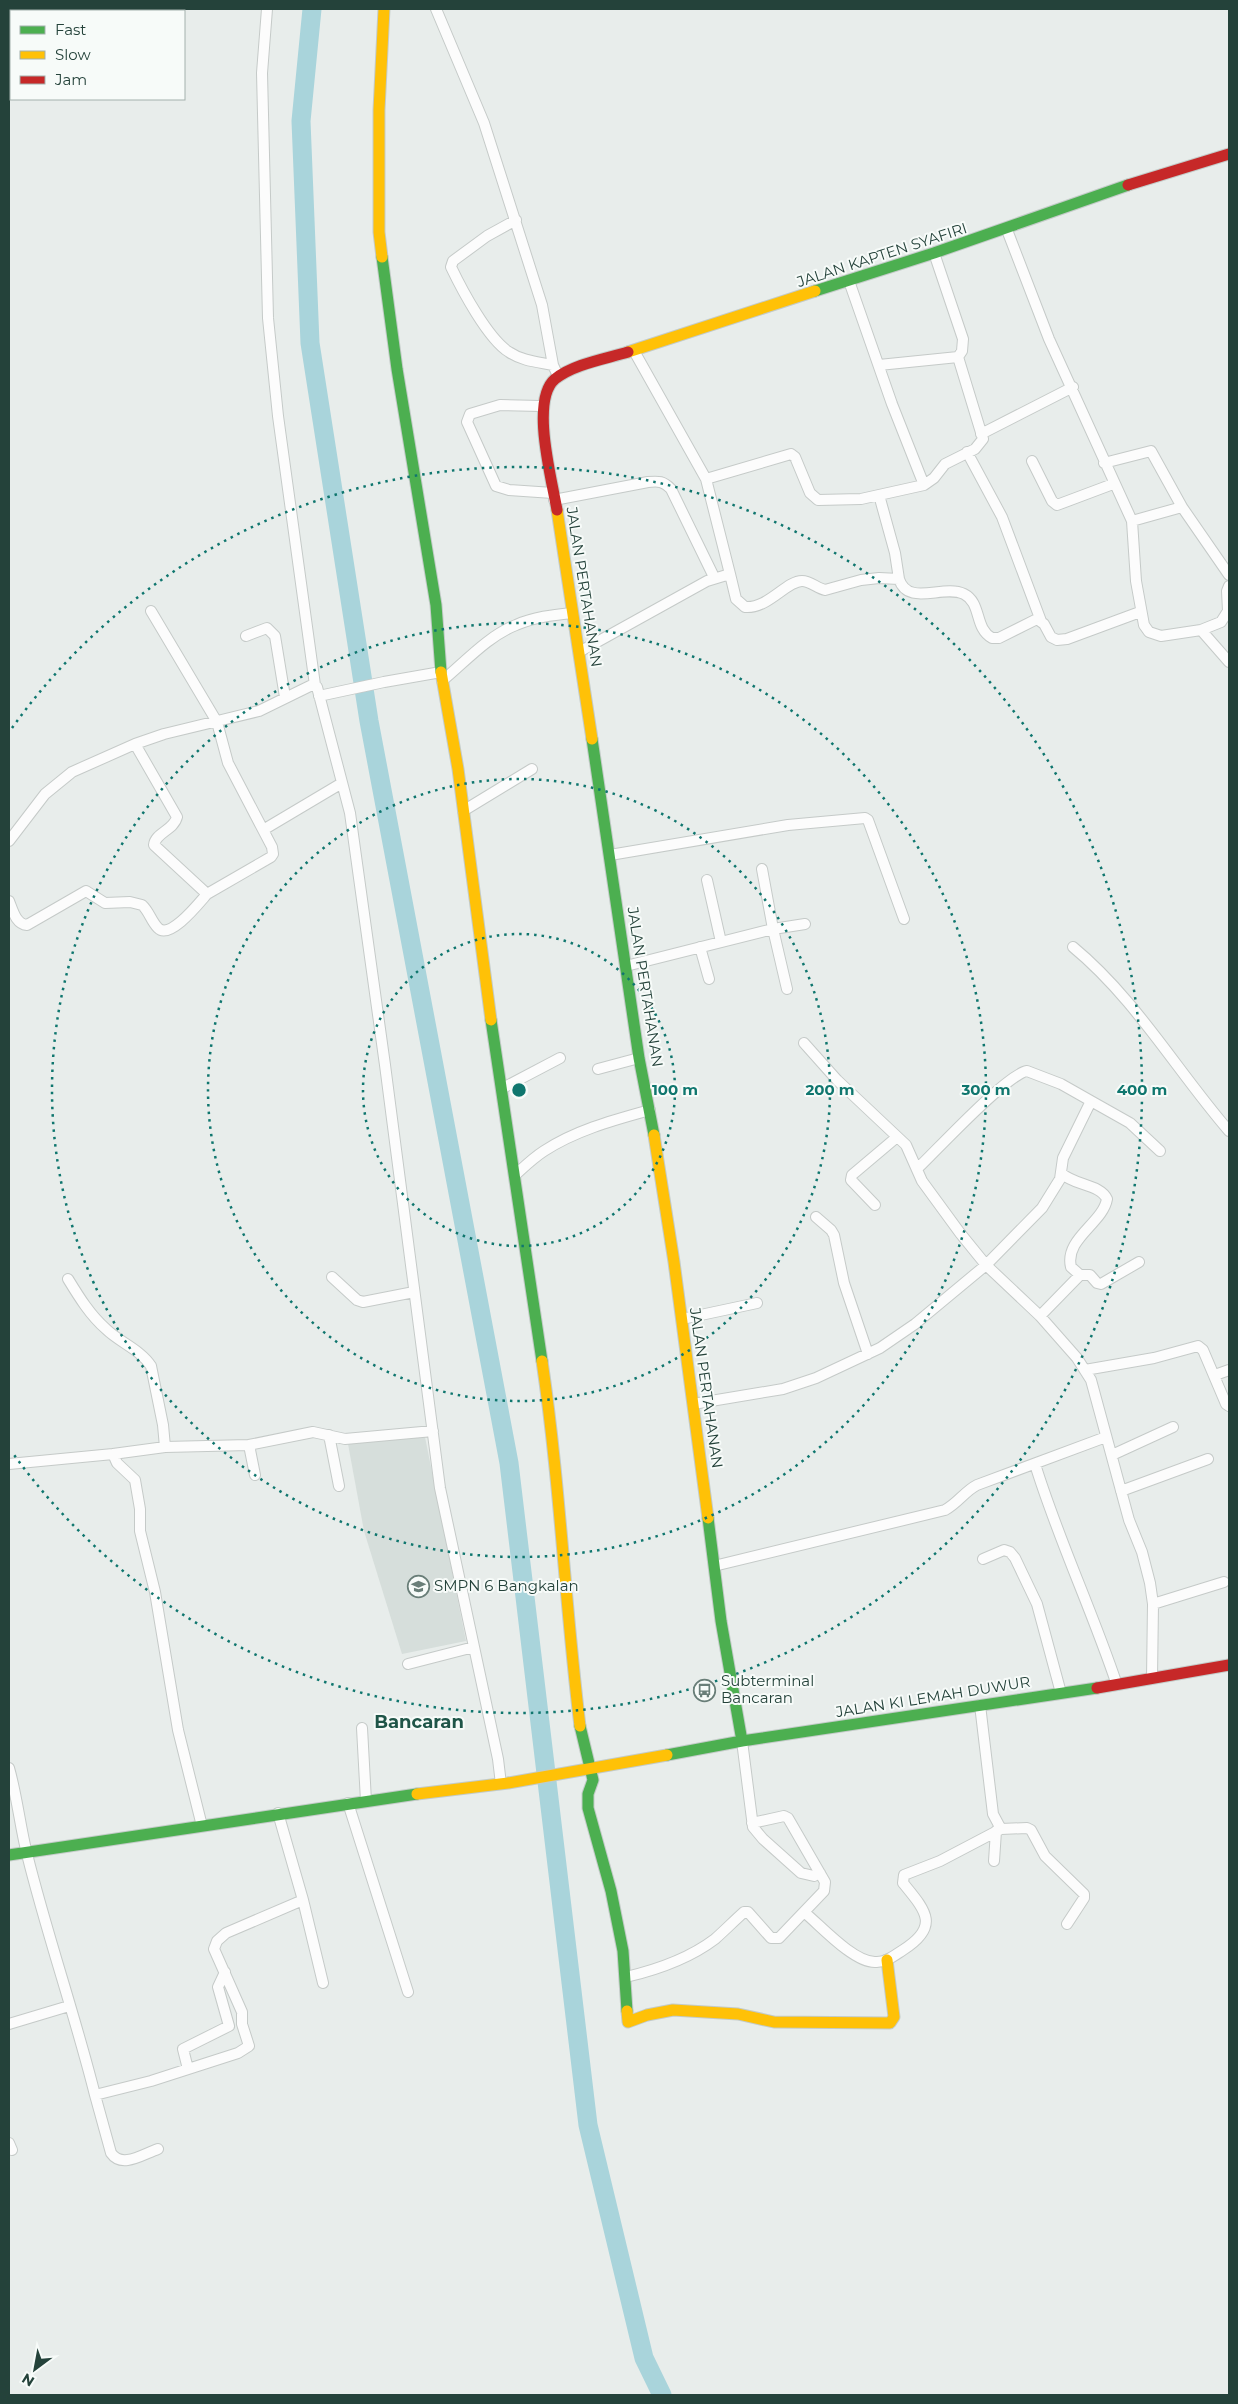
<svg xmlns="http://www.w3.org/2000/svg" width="1238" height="2404" viewBox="0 0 1238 2404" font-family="Montserrat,sans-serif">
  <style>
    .built { fill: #d6dedb }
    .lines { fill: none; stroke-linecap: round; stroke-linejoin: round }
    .river { stroke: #a9d4db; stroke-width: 19 }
    .street-casing { stroke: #c5cac8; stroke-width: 12 }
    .fast-casing { stroke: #c3cbc8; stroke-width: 13 }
    .slow-casing { stroke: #c3cbc8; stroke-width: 13 }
    .jam-casing { stroke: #c3cbc8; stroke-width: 13 }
    .street { stroke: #fcfcfc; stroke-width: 10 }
    .fast { stroke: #4caf50; stroke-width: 11 }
    .slow { stroke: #ffc107; stroke-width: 11 }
    .jam { stroke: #c62828; stroke-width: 11 }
    .ring { fill: none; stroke: #0f766e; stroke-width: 2.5; stroke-dasharray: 2.5 5 }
    .labels { text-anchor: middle; stroke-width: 4; stroke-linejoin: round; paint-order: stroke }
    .street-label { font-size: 15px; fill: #24423a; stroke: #f7fbf9 }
    .poi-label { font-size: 15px; fill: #24423a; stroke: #f7fbf9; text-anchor: start }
    .quarter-label { font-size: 18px; font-weight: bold; fill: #1f5548; stroke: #f7fbf9 }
    .centre { fill: #0f766e; stroke: #f7fbf9; stroke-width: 2.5 }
    .ring-label { font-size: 15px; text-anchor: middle; font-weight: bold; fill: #0f766e; stroke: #f7fbf9; stroke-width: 4; stroke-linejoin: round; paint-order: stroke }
  </style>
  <rect width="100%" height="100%" fill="#e8edeb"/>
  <path class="built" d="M425,1437L466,1641L402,1654L364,1531L348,1444Z"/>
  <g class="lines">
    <path class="river" d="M312,9L301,121L310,343L369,721L509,1463L588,2125L644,2358L662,2395"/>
    <defs>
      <path id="street" d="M267,9L262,73L268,318L278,416L315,685
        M436,9L484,123L542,305L553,365L558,376
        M516,220L487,236L453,261L451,267C462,290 488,339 509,352C522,361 538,362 553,365
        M1007,230L1049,339L1132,521L1136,581L1144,625L1149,632L1161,636L1201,630L1221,622L1228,611L1227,591L1229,586
        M849,281L892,404L924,485
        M634,351L706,479L730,574
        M879,365L958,357L962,351L963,339L934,253
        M541,406L500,405L470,414L467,422L496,486L509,490L553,493
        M981,434L1073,387
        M967,452L1002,517L1041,621
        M1032,461L1052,501L1057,505L1113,484
        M1104,463L1151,451L1182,507
        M706,479L791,454L795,457L810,493L818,500L861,499L879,495L895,553L899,579
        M879,495L924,485L934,478L945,464L975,449L983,439L958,357
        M554,500L648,482C659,481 663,481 671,489L714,577
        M1132,521L1182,507L1229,575
        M1201,630L1229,662
        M246,636L267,628L275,636L285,697
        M579,652L707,581L730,574L736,599L745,607C768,609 786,581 802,581C810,581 817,588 825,590L861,580L879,578L899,579C908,607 943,584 964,594C982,603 974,628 992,638H999L1037,619L1044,624L1051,637L1057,640L1067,639L1140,612
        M442,681C465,662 488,636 516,625C534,617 553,615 572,613
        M319,696L384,682L441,672
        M135,744L177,817C174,830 155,833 154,845L207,894L271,857L273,854L272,847L228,763L217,722L151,611
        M463,811L532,769
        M263,830L342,783
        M9,841L45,794L72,772L135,744L164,734L259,711L312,685L317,687L350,813L385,1065L440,1488L498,1759L501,1784
        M610,855L788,825L865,818L868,820L904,919
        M762,869L773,929L787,989
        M707,880L721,942
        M9,901C13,911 16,924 27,925L86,891L105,903L130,902L142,905C149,911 151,921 158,928C170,940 199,903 207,894
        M700,947L709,979
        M1073,947C1135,998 1177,1071 1229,1131
        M626,966L773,929L805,924
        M804,1043L837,1080L906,1145L922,1181L960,1233L986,1265L1040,1316L1077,1358L1091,1380L1129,1520L1142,1552L1150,1583L1153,1604L1152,1678
        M598,1069L639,1058
        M501,1089L560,1058
        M1091,1101L1130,1123L1160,1151
        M1061,1173C1075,1186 1100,1184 1107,1199C1103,1223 1064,1239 1071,1267L1080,1275
        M514,1176C524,1167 533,1158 544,1151C576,1130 614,1120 650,1110
        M875,1205L851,1180L852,1175L897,1137
        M816,1217L831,1230L834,1235L844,1283L868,1354
        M332,1277L357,1300L363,1302L414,1292
        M68,1279C79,1297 90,1315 106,1329C119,1342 141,1350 151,1366L163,1425L165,1447
        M1040,1316L1080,1275H1090L1097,1283L1101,1284L1139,1262
        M682,1319L757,1303
        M1085,1370L1154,1358L1198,1346L1203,1350L1226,1404L1229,1406
        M1215,1375L1229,1370
        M693,1404L783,1389L816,1378L880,1348L915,1324L986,1265L1042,1208L1060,1179L1063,1158L1091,1101L1061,1084L1027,1071C1007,1074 936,1151 917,1169
        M329,1435L339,1486
        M1112,1455L1173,1427
        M9,1464L113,1454
        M1035,1464C1058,1539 1092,1610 1117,1685
        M255,1475L249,1445L313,1432L345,1439L433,1431
        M1121,1491L1208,1459
        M983,1559L1004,1550L1010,1552L1015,1558L1037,1604L1061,1693
        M714,1566L945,1510C958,1503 965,1491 977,1485L1106,1437
        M1153,1604L1224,1582
        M408,1664L474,1647
        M980,1705L993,1814L1001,1829L1027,1828L1031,1830L1045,1856L1084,1894V1898L1067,1924
        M362,1728L366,1801
        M742,1741L753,1827L763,1839L801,1873L814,1876L820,1873
        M9,1768C17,1796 20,1826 27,1854C47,1935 75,2015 95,2095L151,2081L238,2053L249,2046L242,2024V2012L214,1949L217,1941L226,1933L303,1900L278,1813
        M348,1803L408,1992
        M202,1826L178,1730L155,1592L140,1531V1509L135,1480L117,1463L113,1454L165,1447L249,1445
        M994,1861L996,1831
        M303,1900L323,1983
        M804,1912C821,1926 853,1962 875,1962C886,1963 895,1955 903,1950C941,1926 925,1910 903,1883L904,1875L940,1861L1001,1829
        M626,1977C656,1970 690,1958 715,1939C725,1930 734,1921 744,1912H748L771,1938H779L824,1891L825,1882L788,1818L784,1816L752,1823
        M9,2024L69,2006
        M188,2069L183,2049L229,2026L218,1987L225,1972
        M95,2095L111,2153C122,2169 143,2154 158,2149
        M9,2143L12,2150"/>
      <path id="fast" d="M382,257L397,369L436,605L441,672
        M815,291L934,253L1128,185
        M592,739L639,1058L654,1135
        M491,1020L542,1361
        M580,1726L593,1780L588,1794V1808L611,1891L623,1951L627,2011
        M742,1741L1097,1688
        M667,1755L742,1741L721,1621L708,1518
        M9,1855L417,1794"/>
      <path id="slow" d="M382,257L379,232V110L384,9
        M628,352L815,291
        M557,510L592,739
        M441,672L458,769L491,1020
        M654,1135L674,1262L708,1518
        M542,1361C560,1482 565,1605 580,1726
        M417,1794L508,1783L667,1755
        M627,2011L628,2022L647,2015L673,2010L738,2014L774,2022L890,2023L894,2017L887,1960"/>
      <path id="jam" d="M1128,185L1229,154
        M557,510C552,480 530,400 555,379C574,364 605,359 628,352
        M1097,1688L1229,1665"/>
    </defs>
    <use href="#street" class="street-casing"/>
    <use href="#fast" class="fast-casing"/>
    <use href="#slow" class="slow-casing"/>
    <use href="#jam" class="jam-casing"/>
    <use href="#street" class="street"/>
    <use href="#fast" class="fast"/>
    <use href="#slow" class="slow"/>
    <use href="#jam" class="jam"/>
  </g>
  <g class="ring">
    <circle cx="519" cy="1090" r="156"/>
    <circle cx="519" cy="1090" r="311"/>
    <circle cx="519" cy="1090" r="467"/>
    <path d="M12 728A623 623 0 1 1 12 1452"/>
  </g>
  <defs>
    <symbol id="school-ring" viewBox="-11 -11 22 22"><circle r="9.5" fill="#f7fbf9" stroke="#697e78" stroke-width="1.5"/><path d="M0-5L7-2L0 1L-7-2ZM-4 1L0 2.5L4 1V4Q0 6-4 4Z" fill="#697e78"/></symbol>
    <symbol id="bus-ring" viewBox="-11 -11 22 22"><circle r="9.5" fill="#f7fbf9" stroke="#697e78" stroke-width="1.5"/><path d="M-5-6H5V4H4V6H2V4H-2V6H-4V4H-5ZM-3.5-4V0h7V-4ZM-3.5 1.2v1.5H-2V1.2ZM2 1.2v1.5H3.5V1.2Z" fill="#697e78"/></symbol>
  </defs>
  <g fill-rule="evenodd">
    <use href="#school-ring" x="406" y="1574" width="25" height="25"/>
    <use href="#bus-ring" x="692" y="1678" width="25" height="25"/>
  </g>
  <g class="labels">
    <g class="street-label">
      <text transform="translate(882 255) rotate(-18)" y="5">JALAN KAPTEN SYAFIRI</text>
      <text transform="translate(584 587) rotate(81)" y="5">JALAN PERTAHANAN</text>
      <text transform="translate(645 987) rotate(81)" y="5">JALAN PERTAHANAN</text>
      <text transform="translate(706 1388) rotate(82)" y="5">JALAN PERTAHANAN</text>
      <text transform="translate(933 1697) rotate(-9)" y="5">JALAN KI LEMAH DUWUR</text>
    </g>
    <g class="poi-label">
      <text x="434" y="1591">SMPN 6 Bangkalan</text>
      <text x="721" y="1686">Subterminal<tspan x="721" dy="17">Bancaran</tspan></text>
    </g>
    <g class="quarter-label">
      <text x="419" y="1728">Bancaran</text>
    </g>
  </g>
  <circle cx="519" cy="1090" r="8" class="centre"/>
  <g class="ring-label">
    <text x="675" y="1095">100 m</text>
    <text x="830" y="1095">200 m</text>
    <text x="986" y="1095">300 m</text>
    <text x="1142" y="1095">400 m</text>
  </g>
  <rect width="1238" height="2404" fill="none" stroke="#24423a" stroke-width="20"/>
  <rect x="10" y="10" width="175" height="90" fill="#f7fbf9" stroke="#a3b1ad"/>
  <rect x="20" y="26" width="25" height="8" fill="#4caf50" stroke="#a3b1ad"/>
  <text x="55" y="35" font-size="15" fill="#24423a">Fast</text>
  <rect x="20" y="51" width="25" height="8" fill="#ffc107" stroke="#a3b1ad"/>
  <text x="55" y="60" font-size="15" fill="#24423a">Slow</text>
  <rect x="20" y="76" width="25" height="8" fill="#c62828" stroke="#a3b1ad"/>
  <text x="55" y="85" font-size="15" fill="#24423a">Jam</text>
  <g transform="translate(35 2369) rotate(212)" stroke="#f7fbf9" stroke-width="4" paint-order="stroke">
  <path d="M0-4L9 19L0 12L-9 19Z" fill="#24423a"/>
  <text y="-8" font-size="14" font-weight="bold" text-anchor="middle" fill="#24423a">N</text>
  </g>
</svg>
